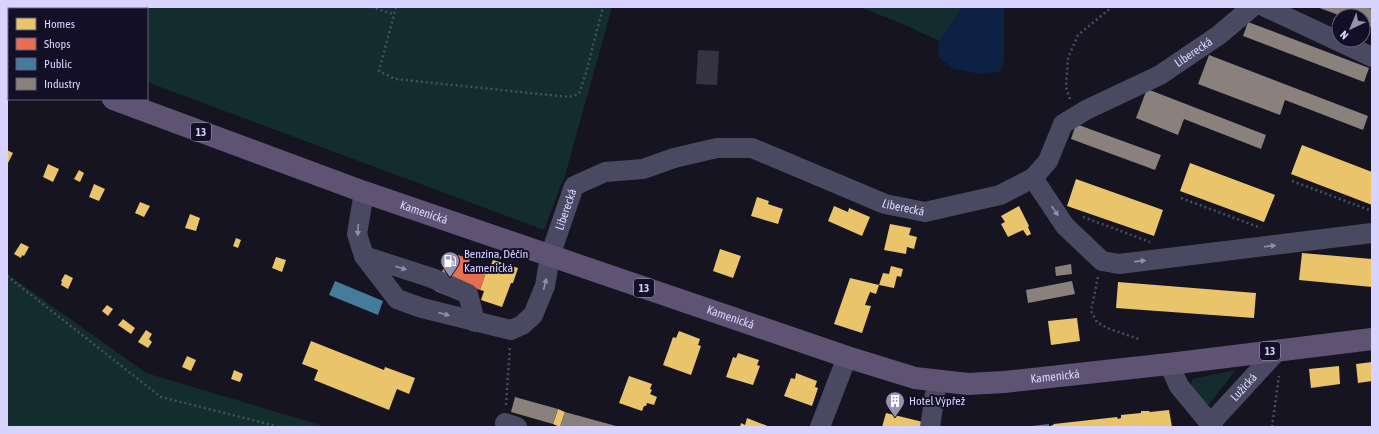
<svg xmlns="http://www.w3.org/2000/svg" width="1379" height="434" viewBox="0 0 1379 434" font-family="'Asap Condensed',sans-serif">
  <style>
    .green { fill: #132c2d }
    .water { fill: #0d2144 }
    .homes { fill: #e9c46a }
    .shops { fill: #e76f51 }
    .public { fill: #457b9d }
    .industry { fill: #8a817c }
    .building { fill: #343243 }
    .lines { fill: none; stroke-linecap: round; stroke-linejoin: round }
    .path { stroke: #44505f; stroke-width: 2.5; stroke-dasharray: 2 3; stroke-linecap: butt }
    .minor { stroke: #4a4962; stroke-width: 20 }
    .major { stroke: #5e5373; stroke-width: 22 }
    .oneway { fill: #928eb0 }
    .labels { text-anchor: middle; stroke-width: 4; stroke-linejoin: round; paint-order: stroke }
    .shield { fill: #130f26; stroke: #9e99be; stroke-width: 1 }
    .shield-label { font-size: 11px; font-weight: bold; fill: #d9d4ff }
    .street-label { font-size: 12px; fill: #d9d4ff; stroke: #130f26 }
    .poi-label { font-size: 12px; fill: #d9d4ff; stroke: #130f26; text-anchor: start }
  </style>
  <rect width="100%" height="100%" fill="#161421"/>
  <path class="green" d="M7,7H612L566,172L544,230L147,82V9H9V31L7,30Z
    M860,7H963L939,41L903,24Z
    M7,274L146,373L327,427H7Z
    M1236,370L1209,404H1199L1191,388L1192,379Z"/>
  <path class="water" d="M963,7H1004V61L1000,72L979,74L952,68L938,56L939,41Z"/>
  <path class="homes" d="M1302,145L1372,172V205L1291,174Z
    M7,150L13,153L8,163H7Z
    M1190,163L1275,195L1264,222L1180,191Z
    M48,164L59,169L53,182L43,177Z
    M79,170L84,173L80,182L74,179Z
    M1076,179L1163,210L1154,236L1067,206Z
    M94,184L105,189L99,201L89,197Z
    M757,197L769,201L768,204L783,209L778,224L751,216Z
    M140,202L150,206L144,217L135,213Z
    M834,206L848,212L849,208L870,217L862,236L828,221Z
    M1019,206L1029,226L1028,227L1031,234L1027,236L1023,230L1008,237L1001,224L1005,222L1001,216Z
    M190,214L200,218L196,231L185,228Z
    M890,224L911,228L909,235L917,237L914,249L907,247L906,254L884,250Z
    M236,238L241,240L238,248L233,246Z
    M21,243L29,247L24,256L22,255L21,258L14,254Z
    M720,249L741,256L733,278L713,271Z
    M1302,253L1372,259V287L1299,280Z
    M276,257L286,260L282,272L272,268Z
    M493,260L518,268L513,283H511L502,307L481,300L484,291L480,290L486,272L488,273Z
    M891,266L903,269L901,277L897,276L894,288L879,285L883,273L889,274Z
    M65,274L73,278L68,289L61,285L62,282L61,281Z
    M850,278L879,285L876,294L870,292L865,305L871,306L862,333L834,324Z
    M1118,282L1256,293L1254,318L1116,308Z
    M107,305L113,309L108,316L102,311Z
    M1077,318L1080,341L1051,345L1048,321Z
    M123,319L135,328L131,334L118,325Z
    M146,330L152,334L149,339L152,342L148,348L138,342Z
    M679,331L700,339L698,345L701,346L691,375L663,365L673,337L676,338Z
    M311,341L384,370L385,367L415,378L409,394L397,389L389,410L314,380L318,370L302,364Z
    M738,353L759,360L757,365L760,366L753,385L726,377L733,357L736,358Z
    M187,356L196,360L191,371L182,367Z
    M1372,362V381L1358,383L1356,364Z
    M1339,366L1340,384L1311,388L1309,369Z
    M234,370L243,374L240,382L231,379Z
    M796,373L817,381L815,387L818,388L812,406L784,396L791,378L795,379Z
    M629,376L652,384L650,389L652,390L650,394L657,397L654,405L647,403L646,406H644L642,411L619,403Z
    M558,409L565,412L560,427L553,424Z
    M1169,410L1172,427H1048L1053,425L1054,424L1117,417L1118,419L1121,418V415L1141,413V411H1149L1150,412Z
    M886,413L927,423L926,427H882Z
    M747,418L770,427H740L741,423L745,425Z"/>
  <path class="shops" d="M449,252L470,259L468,266L486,272L480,290L462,283L456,299L435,291Z"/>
  <path class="public" d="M335,281L383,301L378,315L329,295Z
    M1049,424V427H1032L1031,426Z"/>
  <path class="industry" d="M1317,7H1367L1372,9V28L1363,24V16H1341Z
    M1248,22L1369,68L1364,82L1243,36Z
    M1209,55L1368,116L1363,130L1285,100L1280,115L1198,84Z
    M1147,89L1266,135L1261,149L1184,119L1178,135L1136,118Z
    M1076,124L1161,155L1155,170L1071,139Z
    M1071,264L1072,274L1056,276L1055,267Z
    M1072,281L1075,294L1028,303L1026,290Z
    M515,397L558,409L553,424L511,412Z
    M565,412L616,426V427H560Z"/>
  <path class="building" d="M698,50L719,51L717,85L696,84Z"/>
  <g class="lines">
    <path class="path" d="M371,7L393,14
      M396,7L379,71L395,79L569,97L579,94L586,73L603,7
      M10,9V7
      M7,20L9,12
      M1070,99L1066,87L1068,58L1078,35L1112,7
      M1292,181L1372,211
      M1181,198L1261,228
      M1083,217L1150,242
      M7,276L161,397L280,427
      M1098,277L1091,311L1097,322L1107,328L1139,339
      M506,405L510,346
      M1272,427L1279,376"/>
    <g class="minor">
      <path d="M1265,7L1372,57"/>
      <path d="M1033,178L1065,226L1102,261L1119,264L1372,233"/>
      <path id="s1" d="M364,192L357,234L364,256L397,299L422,308L511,330L522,325L533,315L545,286L550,256L574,186L605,172L643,169L674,158L717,148H752L885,204L925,212L1000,195L1033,178L1048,161L1063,124L1086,110L1160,75L1219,35L1252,7"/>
      <path d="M364,256L432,278L468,294L475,322"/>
      <path d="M1169,364L1179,386L1213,427"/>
      <path d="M505,423L517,427"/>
      <path id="s2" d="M1210,424L1278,350"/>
      <path d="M820,427L847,357"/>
      <path d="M930,427L937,381"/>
    </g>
    <g class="major">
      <path d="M7,60H9"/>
      <path id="s3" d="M113,99L364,192L847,357L915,378L968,384L1004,382L1169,364L1372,339"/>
    </g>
  </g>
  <defs><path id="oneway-solid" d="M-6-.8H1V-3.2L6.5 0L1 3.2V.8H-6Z"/></defs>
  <g class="oneway">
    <use href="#oneway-solid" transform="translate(1055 211) rotate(56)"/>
    <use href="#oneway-solid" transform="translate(358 230) rotate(93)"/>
    <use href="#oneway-solid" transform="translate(1270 246) rotate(-7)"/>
    <use href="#oneway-solid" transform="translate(1140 261) rotate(-7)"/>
    <use href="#oneway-solid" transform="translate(401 268) rotate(18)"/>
    <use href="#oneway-solid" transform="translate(545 284) rotate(-76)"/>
    <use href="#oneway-solid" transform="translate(444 314) rotate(15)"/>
  </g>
  <defs>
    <symbol id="fuel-pin" viewBox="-11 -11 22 30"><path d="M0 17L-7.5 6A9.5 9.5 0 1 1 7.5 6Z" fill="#9591b1" stroke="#130f26"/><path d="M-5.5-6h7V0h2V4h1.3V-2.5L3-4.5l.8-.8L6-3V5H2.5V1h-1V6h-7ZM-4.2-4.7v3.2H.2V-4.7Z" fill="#fff"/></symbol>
    <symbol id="building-pin" viewBox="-11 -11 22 30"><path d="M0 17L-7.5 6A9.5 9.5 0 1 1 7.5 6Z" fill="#9591b1" stroke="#130f26"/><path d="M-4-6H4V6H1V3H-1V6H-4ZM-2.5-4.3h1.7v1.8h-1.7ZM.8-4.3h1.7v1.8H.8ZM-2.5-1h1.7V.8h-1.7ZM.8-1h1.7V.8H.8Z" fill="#fff"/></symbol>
  </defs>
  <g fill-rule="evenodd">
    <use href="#fuel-pin" x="439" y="250" width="22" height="30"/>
    <use href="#building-pin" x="884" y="390" width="22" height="30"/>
  </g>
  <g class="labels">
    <g class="shield">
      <rect x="191" y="123" width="20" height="18" rx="3"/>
      <rect x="634" y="279" width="20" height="18" rx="3"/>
      <rect x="1260" y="342" width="20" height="18" rx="3"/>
    </g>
    <g class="shield-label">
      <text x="201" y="136">13</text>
      <text x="644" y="292">13</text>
      <text x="1270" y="355">13</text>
    </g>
    <g class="street-label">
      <text dy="4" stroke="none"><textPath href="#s1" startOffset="1096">Liberecká</textPath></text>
      <text dy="4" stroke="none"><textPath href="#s1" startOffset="748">Liberecká</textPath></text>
      <text dy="4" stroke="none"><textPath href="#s1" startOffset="376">Liberecká</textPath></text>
      <text dy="4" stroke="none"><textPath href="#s3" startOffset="331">Kamenická</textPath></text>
      <text dy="4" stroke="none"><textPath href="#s3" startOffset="655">Kamenická</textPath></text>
      <text dy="4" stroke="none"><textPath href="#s3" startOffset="990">Kamenická</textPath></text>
      <text dy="4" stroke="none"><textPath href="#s2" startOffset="50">Lužická</textPath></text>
    </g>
    <g class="poi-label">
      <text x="464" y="258">Benzina, Děčín<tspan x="464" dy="14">Kamenická</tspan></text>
      <text x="909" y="405">Hotel Výpřež</text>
    </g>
  </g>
  <rect width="1379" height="434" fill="none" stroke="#d9d4ff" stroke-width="16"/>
  <rect x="8" y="8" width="140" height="92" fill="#130f26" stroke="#625e7d"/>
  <rect x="16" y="18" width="20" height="12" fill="#e9c46a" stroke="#625e7d"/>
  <text x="44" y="28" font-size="12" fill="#d9d4ff">Homes</text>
  <rect x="16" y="38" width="20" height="12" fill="#e76f51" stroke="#625e7d"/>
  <text x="44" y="48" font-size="12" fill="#d9d4ff">Shops</text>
  <rect x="16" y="58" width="20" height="12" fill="#457b9d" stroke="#625e7d"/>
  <text x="44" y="68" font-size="12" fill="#d9d4ff">Public</text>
  <rect x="16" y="78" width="20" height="12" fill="#8a817c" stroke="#625e7d"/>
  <text x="44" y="88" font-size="12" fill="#d9d4ff">Industry</text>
  <g transform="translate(1351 28) rotate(224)"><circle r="19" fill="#130f26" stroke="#625e7d"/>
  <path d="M0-3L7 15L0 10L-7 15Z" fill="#9591b1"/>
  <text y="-6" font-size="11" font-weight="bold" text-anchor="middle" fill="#d9d4ff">N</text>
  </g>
</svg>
